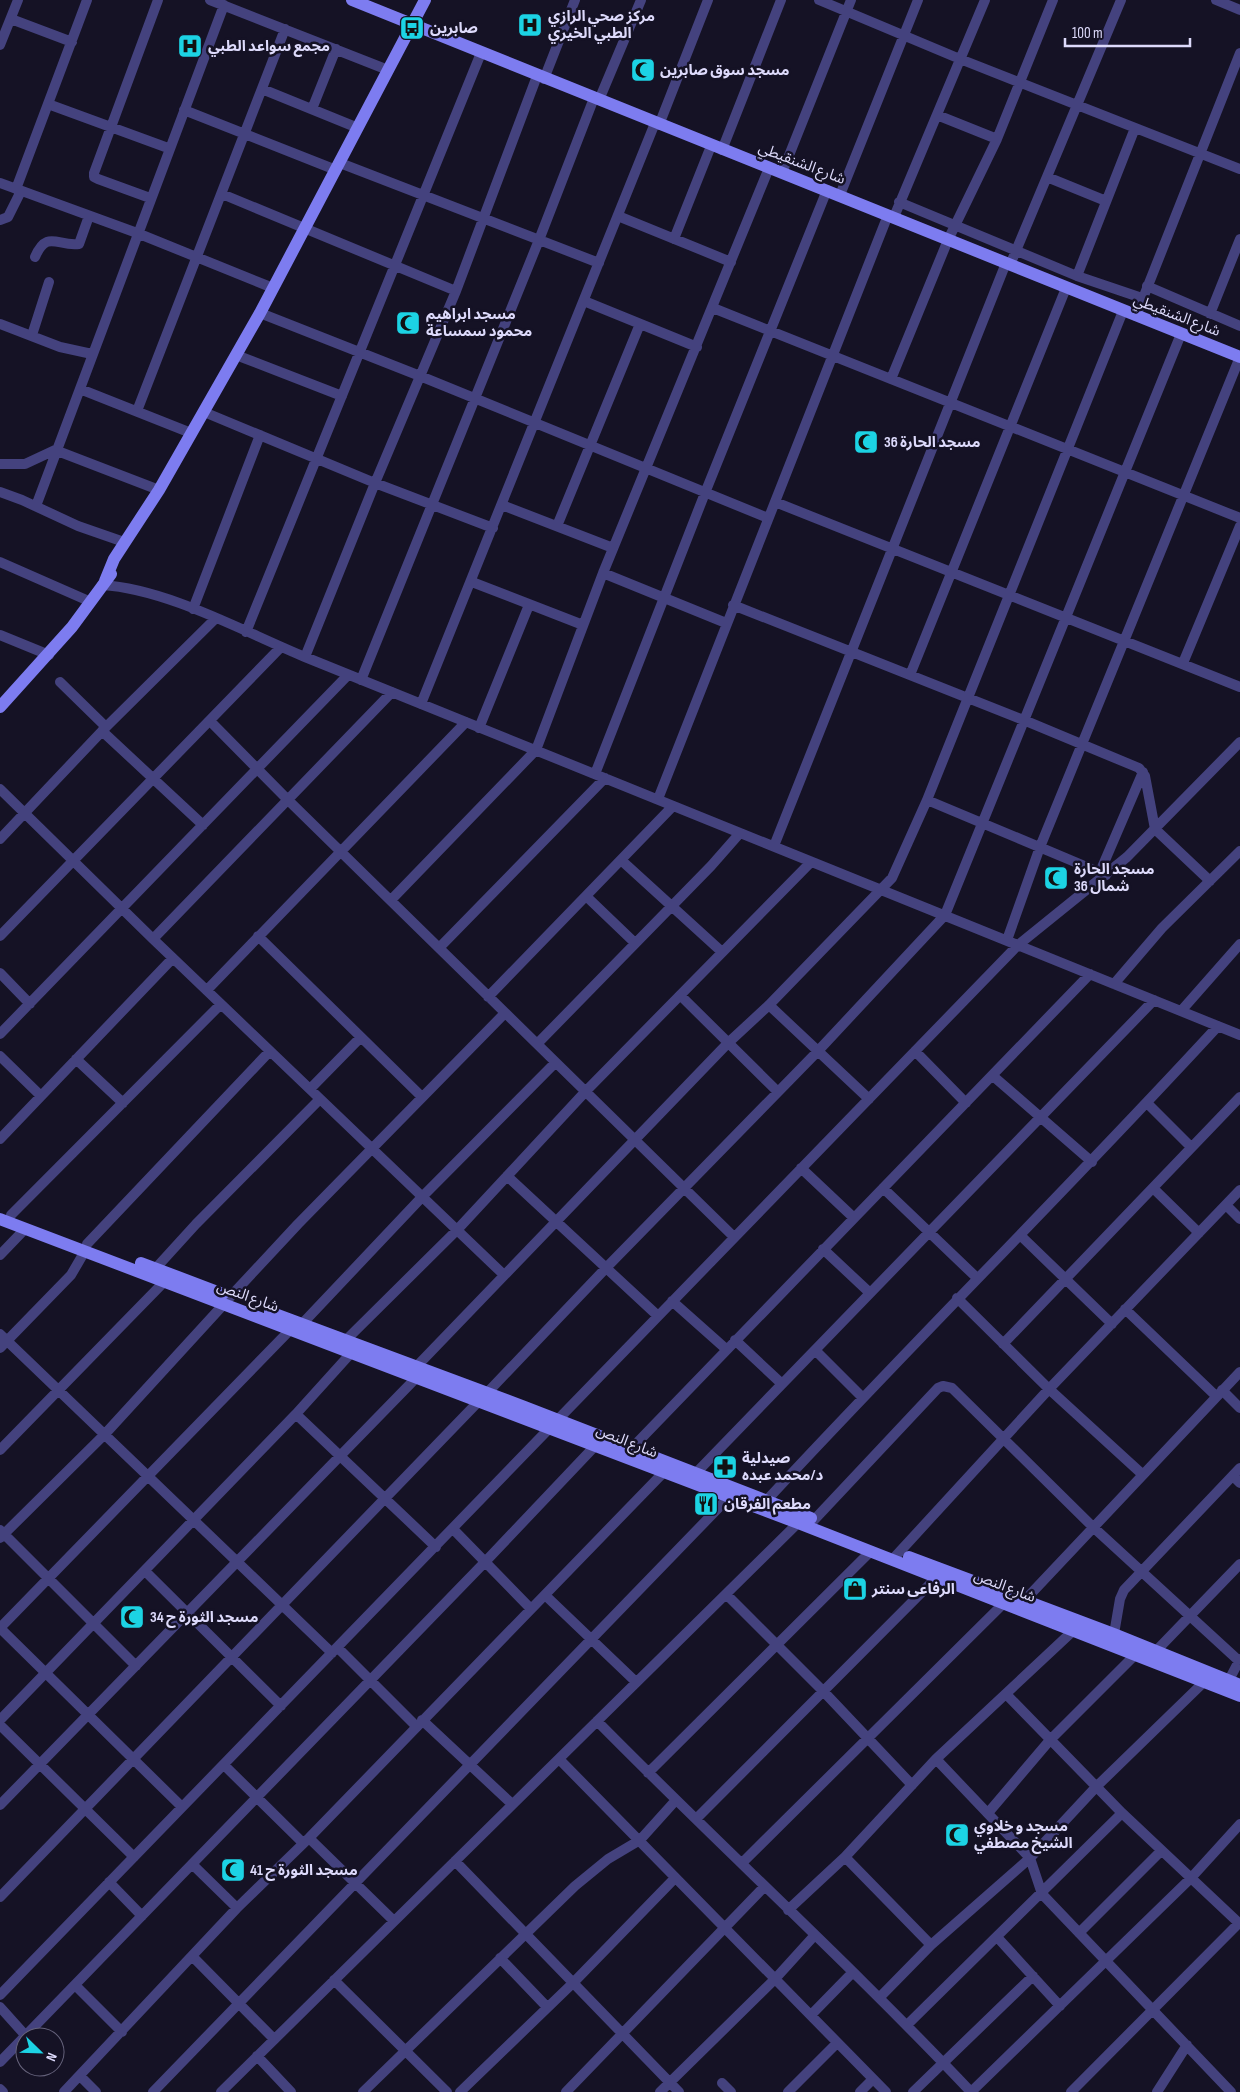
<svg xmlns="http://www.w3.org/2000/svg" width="1240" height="2092" viewBox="0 0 1240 2092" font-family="'Sofia Sans Condensed','Noto Sans Arabic',sans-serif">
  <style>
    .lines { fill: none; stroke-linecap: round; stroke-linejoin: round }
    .street { stroke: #44427e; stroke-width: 10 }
    .secondary { stroke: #7d7cf0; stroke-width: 12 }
    .labels { text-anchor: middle; stroke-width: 5; stroke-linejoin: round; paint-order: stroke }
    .poi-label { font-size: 15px; font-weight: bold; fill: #dddafb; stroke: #151225; text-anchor: start }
    .street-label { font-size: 15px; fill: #dddafb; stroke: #151225 }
  </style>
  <rect width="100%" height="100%" fill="#151225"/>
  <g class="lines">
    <path class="street" d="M210,0L388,70
      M819,0L960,59L1240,169
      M1216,0L1240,10
      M11,19L72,42
      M0,45L18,0
      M544,79L575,0
      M262,89L358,128
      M599,100L641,0
      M48,104L168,148
      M312,109L336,49
      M184,110L336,170
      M937,115L997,139
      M659,125L708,0
      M722,150L781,0
      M340,163L599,263
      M782,173L851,0
      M1047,177L1106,201
      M0,183L137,233L273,288
      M16,189L87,0
      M222,194L456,291
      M840,195L918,0
      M150,198L98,179L94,177V173L158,0
      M899,202L1077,276L1142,298
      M618,216L731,262
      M894,217L985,0
      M0,220L8,217L21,191
      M674,239L711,146
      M35,257C47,229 58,247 79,244L89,216
      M1010,265L1121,0
      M1077,276L1135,128
      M1147,286L1240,326
      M584,301L697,347
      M713,308L1240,518
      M260,313L420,376L768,518
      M1210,314L1240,239
      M1136,316L1240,53
      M0,324L60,347L92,354
      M32,335L49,282
      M236,355L342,396
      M891,379L948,240L997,139L1053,0
      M80,389L191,433
      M137,411L285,29
      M204,412L375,483L493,528
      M0,464H25L55,450L159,490
      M0,492L22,500L78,526L124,542
      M775,502L1240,687
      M502,505L613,548
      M36,506L224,5
      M557,526L640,324
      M0,562L91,602
      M603,573L726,623
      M472,582L583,625
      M102,585C168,589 244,632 305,657L1240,1035
      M733,605L1026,721L1139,768L1145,776L1155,829L1210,881
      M193,609L260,435
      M246,632L481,53
      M0,635L49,655
      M305,657L375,483L456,291L537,76
      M1183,663L1240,526
      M910,675L1066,288
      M361,680L539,240L594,98
      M60,682L106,727
      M421,704L655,123
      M210,721L288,800L734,1237
      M479,728L529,605
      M102,731L203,825
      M595,774L705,493L827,190
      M0,789L153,939L503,1274
      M658,799L888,215
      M927,800L1106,875
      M0,839L106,727L215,619
      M774,846L1006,263
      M621,860L722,952
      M1100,872L1143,772
      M587,897L635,943
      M391,900L536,750L603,573L769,168
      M0,936L281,647
      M258,936L422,1097
      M153,939L392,692
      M1007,940L1040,847L1240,357
      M439,948L605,778
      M0,973L30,1004
      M1114,984L1162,928L1240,851
      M207,990L466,722
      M681,996L778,1092
      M488,997L673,806
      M769,1005L869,1099
      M1181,1011L1240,944
      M0,1034L348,675
      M537,1044L711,866L740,833
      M915,1051L966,1103
      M0,1056L41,1096
      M76,1059L123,1103
      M993,1076L1092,1162
      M310,1089L360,1038
      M1147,1103L1191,1147
      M0,1139L173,958
      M801,1168L854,1218
      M507,1176L658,1316
      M883,1188L977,1278
      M1153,1188L1199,1233
      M1226,1205L1240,1219
      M11,1215L221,1004
      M1020,1235L1112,1324
      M87,1244L270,1051
      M823,1249L870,1293
      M0,1255L25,1229
      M155,1269L196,1224L320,1099
      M230,1297L298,1224L505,1013
      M957,1298L1049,1389L1142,1474
      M672,1301L726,1349
      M1125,1309L1216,1396
      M302,1324L423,1196L555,1063
      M0,1334L332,1653
      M346,1340L457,1230L586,1091L811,862
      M735,1340L782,1384
      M1003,1344L1240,1097
      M0,1348L71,1275L85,1251
      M815,1350L862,1397
      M417,1366L728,1043L769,1005L892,878L927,800L1123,311
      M1222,1390L1240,1408
      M487,1393L605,1269L818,1051L945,915L1181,334
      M296,1414L436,1547
      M631,1449L1090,974
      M0,1450L164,1282
      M695,1474L1154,1000
      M1233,1476L1240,1483
      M766,1501C915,1340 1070,1187 1218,1026
      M814,1520L938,1388L943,1386L952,1388L1092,1526L1238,1660
      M453,1529L531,1609
      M0,1530L136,1666
      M0,1538L105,1434L224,1304
      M893,1559L1049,1389L1240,1190
      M145,1571L281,1706
      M726,1594L824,1692L912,1785
      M545,1595L636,1682
      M1024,1601L1240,1372
      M0,1628L291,1329
      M0,1628L182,1807
      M1114,1634L1120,1599L1124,1590L1240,1468
      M338,1648L416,1726
      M1156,1651L1240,1564
      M1229,1680L1240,1659
      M1006,1694L1122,1813L1240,1924
      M0,1720L296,1414L352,1352
      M422,1720L512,1804
      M597,1721C720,1846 850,1964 971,2092
      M0,1725L134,1857
      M559,1759L886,2092
      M936,1759L1030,1858L1042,1894L1231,2092
      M224,1765L303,1843
      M648,1773L871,1551
      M0,1805L417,1377
      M988,1813L1050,1740L1136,1654
      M696,1819L937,1577
      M309,1838L394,1921
      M845,1857L931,1945
      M455,1861L679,2092
      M742,1863L1004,1603
      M192,1864L237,1908
      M109,1882L142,1916
      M0,1897L479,1401
      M788,1910L845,1857L936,1759L1075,1629
      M1079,1933L1161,1851
      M997,1937L1060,2006
      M192,1956L274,2039
      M500,1958L547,2007
      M334,1980L447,2092
      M75,1985L122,2032
      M0,1995L1018,945L1127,857L1240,742
      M880,1997L931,1945L1030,1858L1096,1787L1205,1681
      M0,2007L26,2036
      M811,2015L853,1972
      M907,2025L1122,1813
      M257,2056L291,2092
      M0,2062L485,1562L595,1446
      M80,2076L96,2092
      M722,2083L731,2092
      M0,2089L3,2092
      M64,2092L237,1908L309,1838L663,1473
      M153,2092L729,1497
      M221,2092L798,1523
      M363,2092L575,1886L608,1859L640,1840L676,1800
      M460,2092L573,1983L675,1878
      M566,2092L765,1886
      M660,2092L775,1979L814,1936
      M788,2092L837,2043
      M860,2092L873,2079
      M913,2092L1033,1976
      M971,2092L1191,1878L1240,1824
      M1071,2092L1239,1923
      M1157,2092L1187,2045"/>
    <path class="secondary" d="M352,0L1240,357
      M105,581L114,559L159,490L260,313L425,0
      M0,707L72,627L111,574
      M0,1219L798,1523L1240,1696
      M141,1263L223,1294
      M270,1312L525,1407L811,1518
      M909,1557L1114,1634L1240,1685"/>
  </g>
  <defs>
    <symbol id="hospital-square" viewBox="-11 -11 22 22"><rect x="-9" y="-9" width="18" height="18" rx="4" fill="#1cd3e4" stroke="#151225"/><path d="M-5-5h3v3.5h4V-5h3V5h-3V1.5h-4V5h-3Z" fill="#111"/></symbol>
    <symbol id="bus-square" viewBox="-11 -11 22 22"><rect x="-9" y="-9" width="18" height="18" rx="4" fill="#1cd3e4" stroke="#151225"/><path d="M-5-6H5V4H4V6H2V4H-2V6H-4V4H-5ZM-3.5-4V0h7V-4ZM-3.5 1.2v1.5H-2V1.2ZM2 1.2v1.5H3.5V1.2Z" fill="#111"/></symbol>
    <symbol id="mosque-square" viewBox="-11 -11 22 22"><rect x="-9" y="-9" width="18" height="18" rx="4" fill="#1cd3e4" stroke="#151225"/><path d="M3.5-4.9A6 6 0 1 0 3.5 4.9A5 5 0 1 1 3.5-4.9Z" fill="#111"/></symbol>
    <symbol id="pharmacy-square" viewBox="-11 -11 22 22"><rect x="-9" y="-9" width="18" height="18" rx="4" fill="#1cd3e4" stroke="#151225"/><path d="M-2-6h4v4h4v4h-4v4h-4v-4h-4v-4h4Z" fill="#111"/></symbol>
    <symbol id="restaurant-square" viewBox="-11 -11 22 22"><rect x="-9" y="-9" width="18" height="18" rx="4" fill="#1cd3e4" stroke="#151225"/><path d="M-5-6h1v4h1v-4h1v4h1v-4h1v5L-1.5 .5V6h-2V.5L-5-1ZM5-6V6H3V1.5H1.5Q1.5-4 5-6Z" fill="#111"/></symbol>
    <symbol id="shop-square" viewBox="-11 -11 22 22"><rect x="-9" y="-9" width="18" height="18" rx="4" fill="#1cd3e4" stroke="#151225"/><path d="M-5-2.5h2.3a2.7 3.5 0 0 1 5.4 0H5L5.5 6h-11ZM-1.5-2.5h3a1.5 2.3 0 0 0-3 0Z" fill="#111"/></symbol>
  </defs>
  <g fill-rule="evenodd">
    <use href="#hospital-square" x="516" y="11" width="28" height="28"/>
    <use href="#bus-square" x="398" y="14" width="28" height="28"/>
    <use href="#hospital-square" x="176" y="32" width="28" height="28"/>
    <use href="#mosque-square" x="629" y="56" width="28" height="28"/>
    <use href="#mosque-square" x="394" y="309" width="28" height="28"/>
    <use href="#mosque-square" x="852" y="428" width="28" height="28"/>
    <use href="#mosque-square" x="1042" y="864" width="28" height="28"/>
    <use href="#pharmacy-square" x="711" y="1453" width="28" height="28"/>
    <use href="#restaurant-square" x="692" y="1490" width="28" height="28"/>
    <use href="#shop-square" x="841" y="1575" width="28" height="28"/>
    <use href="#mosque-square" x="118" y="1603" width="28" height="28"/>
    <use href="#mosque-square" x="943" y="1821" width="28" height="28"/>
    <use href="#mosque-square" x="219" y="1856" width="28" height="28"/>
  </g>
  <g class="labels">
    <g class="poi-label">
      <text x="548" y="21">مركز صحي الرازي<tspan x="548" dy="17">الطبي الخيري</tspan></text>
      <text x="430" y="33">صابرين</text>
      <text x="208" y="51">مجمع سواعد الطبي</text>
      <text x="660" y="75">مسجد سوق صابرين</text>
      <text x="426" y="319">مسجد ابراهيم<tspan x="426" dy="17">محمود سمساعة</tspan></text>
      <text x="884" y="447">مسجد الحارة 36</text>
      <text x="1074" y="874">مسجد الحارة<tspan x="1074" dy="17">36 شمال</tspan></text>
      <text x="742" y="1463">صيدلية<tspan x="742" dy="17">د/محمد عبده</tspan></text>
      <text x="724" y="1509">مطعم الفرقان</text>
      <text x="872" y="1594">الرفاعى سنتر</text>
      <text x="150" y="1622">مسجد الثورة ح 34</text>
      <text x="974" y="1831">مسجد و خلاوي<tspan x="974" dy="17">الشيخ مصطفي</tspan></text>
      <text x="250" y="1875">مسجد الثورة ح 41</text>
    </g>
    <g class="street-label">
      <text transform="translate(802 163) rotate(21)" y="5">شارع الشنقيطي</text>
      <text transform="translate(1177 315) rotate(21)" y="5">شارع الشنقيطي</text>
      <text transform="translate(248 1296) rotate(20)" y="5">شارع النص</text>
      <text transform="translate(627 1441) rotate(22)" y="5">شارع النص</text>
      <text transform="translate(1005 1586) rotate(21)" y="5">شارع النص</text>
    </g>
  </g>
  <g transform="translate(40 2052) rotate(113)"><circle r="24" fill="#151225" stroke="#65627b"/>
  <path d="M0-4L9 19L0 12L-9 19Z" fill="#1cd3e4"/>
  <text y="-8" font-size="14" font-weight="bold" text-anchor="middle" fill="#dddafb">N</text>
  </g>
  <path d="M1065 38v8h125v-8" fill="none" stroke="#dddafb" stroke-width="2.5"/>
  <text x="1072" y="38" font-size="15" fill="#dddafb" stroke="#151225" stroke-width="4" paint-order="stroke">100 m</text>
</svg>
